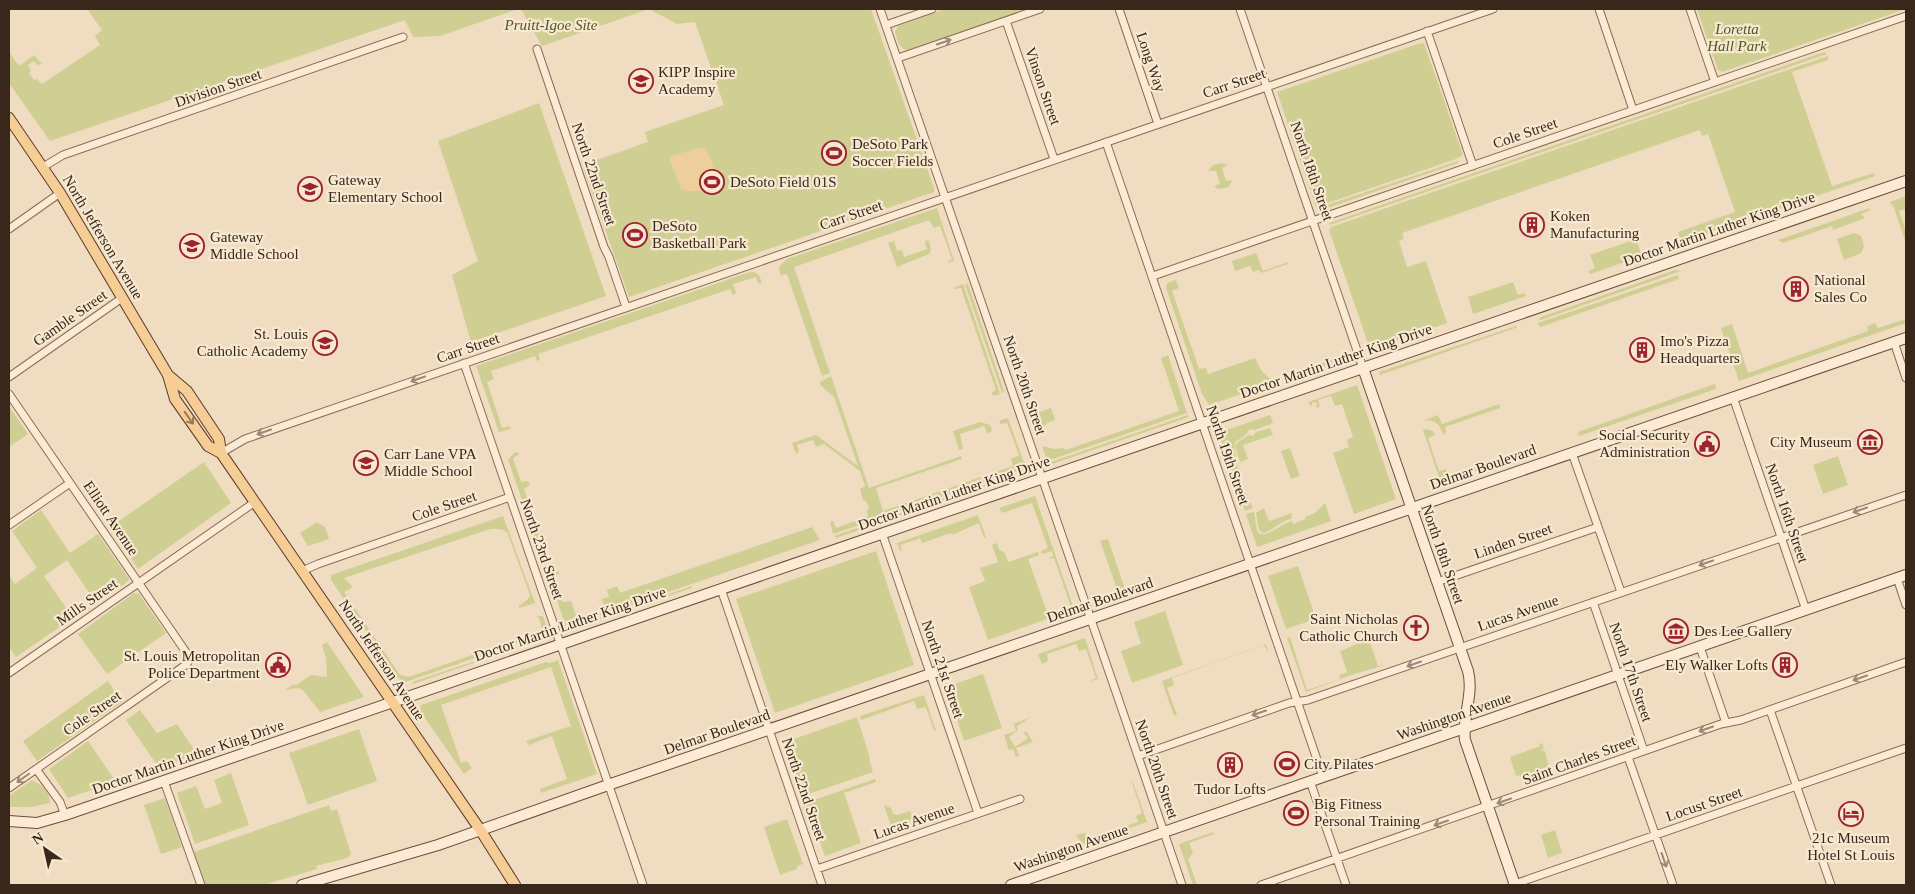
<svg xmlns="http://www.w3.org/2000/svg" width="1915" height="894" viewBox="0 0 1915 894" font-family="'Times New Roman',serif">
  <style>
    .green { fill: #cfcf93 }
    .sand { fill: #eecf9b }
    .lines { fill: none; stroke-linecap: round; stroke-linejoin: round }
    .street-casing { stroke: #8b6d57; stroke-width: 9 }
    .secondary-casing { stroke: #6c4e3a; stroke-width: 12 }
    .primary-casing { stroke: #583b2c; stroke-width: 12 }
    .street { stroke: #fbebd4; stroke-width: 7 }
    .secondary { stroke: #fbebd4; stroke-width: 10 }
    .primary { stroke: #f6cd95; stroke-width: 10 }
    .oneway { stroke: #9a8978 }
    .oneway2 { stroke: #987a58 }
    .labels { text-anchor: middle; stroke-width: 4.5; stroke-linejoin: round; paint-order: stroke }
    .park-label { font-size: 15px; font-style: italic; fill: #505722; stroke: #f7e8d0 }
    .street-label { font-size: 15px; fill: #39271c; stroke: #f7e8d0 }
    .poi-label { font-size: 15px; fill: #39271c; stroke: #f7e8d0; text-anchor: start }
  </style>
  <rect width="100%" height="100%" fill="#f0dcc0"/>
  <path class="green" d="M87,9H518L440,36L413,37L405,20L50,141L9,83V52L19,66L34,55L42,64L37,65L34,61L28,65L31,70L29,73L34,80L37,79L42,84L100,45L95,36L102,30Z
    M521,9H871L934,188V192L629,297L584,170L588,163L648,142L645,132L724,105L695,22L677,24L649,9L542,46Z
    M945,9H1030L911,50C899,51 898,41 895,32L898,26Z
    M1697,9H1906L1722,72L1718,70Z
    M1424,43L1463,155L1456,159L1316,207L1277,92L1418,44Z
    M1824,52L1827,54L1330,225L1329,223Z
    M1828,56V60L1792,72L1832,186L1874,173L1875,176L1681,242L1678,232L1735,212L1708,134L1702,136L1700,130L1402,233L1404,239L1399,241L1407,267L1426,261L1447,323L1370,349L1329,230L1331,227Z
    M539,103L606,296L471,342L452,275L478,261L438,141Z
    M1458,161V163L1322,210L1321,207Z
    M1220,163L1228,165L1222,168L1226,181L1233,180L1228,187L1220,189L1214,187L1220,183L1216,171H1208L1213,165Z
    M1906,196V209L1899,211L1906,231V243L1894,208L1890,202Z
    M937,208L954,261L946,263L952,259L940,226L934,228L929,220L794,267L830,373L822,376L787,274L780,275L779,267L787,259Z
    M1870,208V210L1861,214L1865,218L1833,230L1832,226L1783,243L1778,240Z
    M1854,233L1861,236L1864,246L1861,253L1844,260L1837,239Z
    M1636,239L1642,256L1590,274L1588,271L1595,268L1590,255Z
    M926,240L929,241L931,250L929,254L897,267L888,243L894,241L897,251L902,250L904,257L927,249L925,243Z
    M1256,253L1263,271L1288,262V264L1261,273L1259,270L1253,272L1250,266L1235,271L1232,261Z
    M1675,270L1681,271L1538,321L1541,317Z
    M754,272L759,275L762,283H758L756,277L733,284L736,293L733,295L730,289L538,354L540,360L537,361L535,356L491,371L494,379L487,382L502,428L509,426L511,429L499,432L476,366L747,273Z
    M1678,275L1679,279L1540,327L1538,323Z
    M1176,280L1179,288L1172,291L1199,369L1206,368L1208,374L1255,358L1261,370L1273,382L1322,365V363L1347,354L1348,358L1209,405L1202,394L1166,288L1167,283Z
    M1513,282L1518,295L1525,293L1526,296L1473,314L1468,297Z
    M963,284L1000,394L994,396L991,393L996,390L961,288L955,289L954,288Z
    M965,284H968L1004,391L1002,393Z
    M1906,319V323L1739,381L1721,328L1732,324L1748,373L1868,331L1867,326L1875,323L1878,328Z
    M1516,326L1518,327L1380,375L1379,372Z
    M1168,355L1187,413L1047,461L1042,446L1054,449L1063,448L1066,450L1179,411L1161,358Z
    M831,376L869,488L961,456L962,459L876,488L883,511L1013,466L1011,459L1019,455L1007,423L1001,424L999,423L1001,420L1008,418L1026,468L833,534L830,522L833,521L836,528L868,516L867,510L869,508L866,501L863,500L860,489L865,486L860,471L824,444L816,447L813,440L797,445L799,451L796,454L792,443L816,435L858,466L834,397L820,385V382Z
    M1715,384L1716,389L1579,436L1578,432Z
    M1357,385L1396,499L1354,514L1333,453L1349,447L1347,440L1353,437L1342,404L1335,406L1331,396L1318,400L1320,406L1316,408L1317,403L1312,402V407L1308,402Z
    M1499,404L1500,408L1445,427L1446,433L1444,435C1439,424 1436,419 1422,421L1438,415L1442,424Z
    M9,406L28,434L9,447Z
    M1051,408L1055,420L1047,423L1038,435L1031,415Z
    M1188,415L1189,417L1049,465L1048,463Z
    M1270,415L1273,423L1255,430L1250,429C1238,448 1229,431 1238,463L1230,465L1218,433Z
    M980,422L990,425L992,430L991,432L987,433L984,426L960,434L963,449L959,450L953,431Z
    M1270,428L1273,435L1243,445L1248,459L1240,462L1235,446L1238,442L1249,435L1253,436L1256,432Z
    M1427,429L1433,431L1435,435L1428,438L1439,471L1446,469L1448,475L1509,455L1511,459L1441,483L1423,430Z
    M1290,448L1300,476L1291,479L1281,451Z
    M515,452L519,453V454L513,458L521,482L528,481L530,485L524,489L544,550L539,548L508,460Z
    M1838,456L1848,485L1823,494L1813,465Z
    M204,462L231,503L138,569L110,527Z
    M1238,466L1241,485L1253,508L1245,511L1231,469Z
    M993,482V484L836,538L834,536Z
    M1035,496L1074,609L1064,613V609L1071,607L1054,558L1047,559L1053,556L1052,551L1042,554L1041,551L1048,548L1032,503L1002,513L999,508Z
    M1325,503L1331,521L1257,547L1246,514L1254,512L1257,531L1260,534C1273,535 1280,524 1292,521L1293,524L1306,519L1305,517L1315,513Z
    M1264,508L1269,521L1292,513L1291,519C1280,521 1273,531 1262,533L1259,530L1256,513Z
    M41,510L70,553L98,534L129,579L127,582L96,603L67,560L44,576L73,618L16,657L9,647V575L15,584L37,568L12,531Z
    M978,515L986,537L984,538L979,523L952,535L951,533L922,543L920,538L918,539L900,545L902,551H900L897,543Z
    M503,516L535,603L519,608V606L528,599L530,595L507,532C500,528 494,528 487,530L344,578L353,587L344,592L400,675L409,677L521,638L522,641L543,634L539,618L536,616H543L549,634L516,644L405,682L397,677L331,580V575Z
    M317,522L325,527L329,539L308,546L300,533Z
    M812,527L820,540L566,627L549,577L553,573L559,571V574L554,576L562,602L571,601L578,621L606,611L602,599L609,597L607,590L617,586L620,593Z
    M1108,539L1126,592L1119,594L1100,541Z
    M997,543L999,550L1005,553L1008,562L1038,552L1039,555L1028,559L1048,615L1055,613L1056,616L988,640L969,587L985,581L980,568L998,562L992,545Z
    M876,551L914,665L775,713L736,599Z
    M1298,566L1316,619L1286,629L1268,576Z
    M692,586V588L568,631L567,629Z
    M134,593L139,594L166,633L107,674L78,634Z
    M1165,611L1183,665L1132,683L1121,651L1141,644L1134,622Z
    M548,637L413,684L412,682Z
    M1290,637L1307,690L1340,679L1339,675L1347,672L1340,651L1369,639L1378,666L1385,665L1351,675L1306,692L1287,638Z
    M1085,638L1098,679L1089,682L1096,678L1086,649L1079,651L1076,644L1047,654L1048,661L1042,664L1038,654Z
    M327,642L364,697L320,712L302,689L296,688L285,690L294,684L295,686L311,675L327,677L326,658L322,645Z
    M1266,644L1268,652L1264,645L1172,678L1174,685L1167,688L1177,715L1174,716L1162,681Z
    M558,660L597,774L541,793L540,789L567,779L552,736L529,745L526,741L571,726L551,667L441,705L461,763L467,761L472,768L464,774L420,711L421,705L546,662L550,663Z
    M983,674L1002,728L964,741L946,687Z
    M108,681L122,702L37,761L23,741Z
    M924,695L936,731H934L926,707L917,709L914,701L861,720L860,716Z
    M140,710L157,733L177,724L197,754L159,768L126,720Z
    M857,717L870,758L869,759L873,772L803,796L785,742Z
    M1031,717L1017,726L1018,730L1009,737L1015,747L1028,738L1024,733L1026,731L1033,742L1016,748L1019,756L1016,757L1013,749L1009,750L1004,735L1016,731L1014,724Z
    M359,729L377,781L308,805L289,753Z
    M88,741L116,782L68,798L49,769Z
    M1542,743L1544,749L1541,750L1542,751H1545L1549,766L1520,777L1519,775L1516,776L1510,757L1540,746L1539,744Z
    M231,773L249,825L195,844L177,793L196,786L205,809L222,803L214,780Z
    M875,779L876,782L844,793L861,843L825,856L812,820L808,822L802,804Z
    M32,780C41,785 50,791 50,803L32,807H9V796Z
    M1133,782L1147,822L1083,844L1076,835L1085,833L1088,839L1138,822L1136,816L1142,813L1132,783Z
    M165,798L182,847L161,854L144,805Z
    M329,805L331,811L337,809L351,854L347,858L316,866L317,869L264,885H205L194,852Z
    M884,805L891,808L893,814L897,815L910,811L912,816L910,820L891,826Z
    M787,819L803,864L797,866V869L780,875L764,827Z
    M1555,830L1562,853L1548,858L1541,835Z
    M1213,832L1214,834L1189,843L1193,853L1188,859L1197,885H1193L1179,844Z"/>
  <path class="sand" d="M702,147C725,168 712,199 681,189L670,160L671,156Z"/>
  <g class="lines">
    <defs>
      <path id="street" d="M880,9L1116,692L1182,885
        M1119,9L1158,124
        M1240,9L1363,368
        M1599,9L1633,110
        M1690,9L1715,82
        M1006,21L1054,159
        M886,25L932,9
        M1427,31L1473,166
        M537,49L604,247L609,257L626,307
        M898,58L1040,9
        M1106,142L1323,777
        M43,167L63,155L403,37
        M9,229L60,193
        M1153,276L1906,16
        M1894,342L1906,378
        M464,363L643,885
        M9,377L122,298
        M9,394L190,658L187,664L9,788
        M1733,397L1806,610
        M221,453L245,439L1493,9
        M1572,453L1621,592
        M9,525L70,483
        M882,533L978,813
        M302,571L318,564L510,497
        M1897,578L1906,605
        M1437,582L1598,527
        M721,589L822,885
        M1593,602L1644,751
        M1700,647L1726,723
        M9,673L255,502
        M1770,710L1831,885
        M1138,756L1289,703L1308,700L1906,495
        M1628,757L1673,885
        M36,769L60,802L65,815
        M164,781L201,885
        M1310,781L1346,885
        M817,869L1020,799
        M1261,885L1721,724L1741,720L1906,662
        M1512,885L1906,748"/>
      <path id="secondary" d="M1363,368L1468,671C1474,694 1462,717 1465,740L1515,885
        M9,821L37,823L65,815L1906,181
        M302,885L438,845L608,785L1906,338
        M1011,885L1906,575"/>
      <path id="primary" d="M9,118L60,193L168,375L175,399L208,446L221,453L481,831L515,885
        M168,375L187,391L219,439L221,453"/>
    </defs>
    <use href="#street" class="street-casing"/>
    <use href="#secondary" class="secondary-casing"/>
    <use href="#primary" class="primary-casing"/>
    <use href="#street" class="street"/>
    <use href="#secondary" class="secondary"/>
    <use href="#primary" class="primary"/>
  </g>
  <defs><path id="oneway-shaft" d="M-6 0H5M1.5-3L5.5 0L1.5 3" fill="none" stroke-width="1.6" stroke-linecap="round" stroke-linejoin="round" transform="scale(1.25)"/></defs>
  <g class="oneway">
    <use href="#oneway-shaft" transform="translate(944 42) rotate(-19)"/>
    <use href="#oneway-shaft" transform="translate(418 379) rotate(161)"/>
    <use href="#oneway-shaft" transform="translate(264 432) rotate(161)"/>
    <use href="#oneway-shaft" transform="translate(1860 510) rotate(161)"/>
    <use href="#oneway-shaft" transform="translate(1706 563) rotate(161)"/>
    <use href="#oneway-shaft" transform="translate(1414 664) rotate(161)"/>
    <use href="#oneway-shaft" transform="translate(1860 678) rotate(161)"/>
    <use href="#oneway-shaft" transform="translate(1259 713) rotate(161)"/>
    <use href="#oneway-shaft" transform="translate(1706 729) rotate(161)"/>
    <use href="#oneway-shaft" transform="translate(23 778) rotate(145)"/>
    <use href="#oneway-shaft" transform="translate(1504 801) rotate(161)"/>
    <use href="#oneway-shaft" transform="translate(1441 823) rotate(161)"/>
    <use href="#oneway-shaft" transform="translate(1664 860) rotate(71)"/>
  </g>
  <use class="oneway2" href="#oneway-shaft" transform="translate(189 418) rotate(55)"/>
  <defs>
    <symbol id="school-ring" viewBox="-11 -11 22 22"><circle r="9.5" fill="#f7e8d0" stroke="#9d2332" stroke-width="1.5"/><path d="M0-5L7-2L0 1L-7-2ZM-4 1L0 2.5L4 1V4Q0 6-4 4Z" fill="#9d2332"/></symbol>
    <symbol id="stadium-ring" viewBox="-11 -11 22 22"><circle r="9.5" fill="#f7e8d0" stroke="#9d2332" stroke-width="1.5"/><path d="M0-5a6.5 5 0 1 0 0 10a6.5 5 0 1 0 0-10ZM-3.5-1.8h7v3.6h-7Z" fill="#9d2332"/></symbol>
    <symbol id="building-ring" viewBox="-11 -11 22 22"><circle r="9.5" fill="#f7e8d0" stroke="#9d2332" stroke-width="1.5"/><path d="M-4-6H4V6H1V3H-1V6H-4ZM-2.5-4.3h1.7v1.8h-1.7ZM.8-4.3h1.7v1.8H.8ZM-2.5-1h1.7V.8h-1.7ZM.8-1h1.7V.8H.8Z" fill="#9d2332"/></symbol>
    <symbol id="museum-ring" viewBox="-11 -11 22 22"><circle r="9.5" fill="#f7e8d0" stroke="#9d2332" stroke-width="1.5"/><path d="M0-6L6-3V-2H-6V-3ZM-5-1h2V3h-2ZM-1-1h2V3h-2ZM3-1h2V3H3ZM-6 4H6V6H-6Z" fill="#9d2332"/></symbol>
    <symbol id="civic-ring" viewBox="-11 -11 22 22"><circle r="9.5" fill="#f7e8d0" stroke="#9d2332" stroke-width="1.5"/><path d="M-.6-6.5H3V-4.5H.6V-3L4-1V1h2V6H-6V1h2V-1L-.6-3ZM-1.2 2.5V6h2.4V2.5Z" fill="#9d2332"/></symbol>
    <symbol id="church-ring" viewBox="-11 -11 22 22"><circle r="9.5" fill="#f7e8d0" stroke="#9d2332" stroke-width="1.5"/><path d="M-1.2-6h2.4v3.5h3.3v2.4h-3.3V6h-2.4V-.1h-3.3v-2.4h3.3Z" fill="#9d2332"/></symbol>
    <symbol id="hotel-ring" viewBox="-11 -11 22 22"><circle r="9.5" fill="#f7e8d0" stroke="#9d2332" stroke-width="1.5"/><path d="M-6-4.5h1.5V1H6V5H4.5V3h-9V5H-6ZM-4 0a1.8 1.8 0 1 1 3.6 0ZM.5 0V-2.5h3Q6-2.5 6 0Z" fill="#9d2332"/></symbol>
  </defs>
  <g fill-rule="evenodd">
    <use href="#school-ring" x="627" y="67" width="28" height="28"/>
    <use href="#stadium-ring" x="820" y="139" width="28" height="28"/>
    <use href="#stadium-ring" x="698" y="168" width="28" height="28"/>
    <use href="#school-ring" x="296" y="175" width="28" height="28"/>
    <use href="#building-ring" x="1518" y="211" width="28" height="28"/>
    <use href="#stadium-ring" x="621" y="221" width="28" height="28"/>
    <use href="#school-ring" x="178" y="232" width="28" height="28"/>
    <use href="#building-ring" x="1782" y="275" width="28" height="28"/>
    <use href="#school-ring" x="311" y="329" width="28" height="28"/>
    <use href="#building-ring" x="1628" y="336" width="28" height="28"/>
    <use href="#museum-ring" x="1856" y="428" width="28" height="28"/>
    <use href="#civic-ring" x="1693" y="430" width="28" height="28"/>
    <use href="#school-ring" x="352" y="449" width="28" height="28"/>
    <use href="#church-ring" x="1402" y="614" width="28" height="28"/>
    <use href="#museum-ring" x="1662" y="617" width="28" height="28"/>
    <use href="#civic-ring" x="264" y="651" width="28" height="28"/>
    <use href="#building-ring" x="1771" y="651" width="28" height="28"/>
    <use href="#stadium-ring" x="1273" y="750" width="28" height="28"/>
    <use href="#building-ring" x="1216" y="751" width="28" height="28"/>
    <use href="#stadium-ring" x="1282" y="799" width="28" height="28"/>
    <use href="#hotel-ring" x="1837" y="800" width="28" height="28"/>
  </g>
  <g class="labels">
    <g class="park-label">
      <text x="551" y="30">Pruitt-Igoe Site</text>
      <text x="1737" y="34">Loretta<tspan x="1737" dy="17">Hall Park</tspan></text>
    </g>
    <g class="street-label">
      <text transform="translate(1151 62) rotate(71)" y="5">Long Way</text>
      <text transform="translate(1234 83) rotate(-19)" y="5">Carr Street</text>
      <text transform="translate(1043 86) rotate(71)" y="5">Vinson Street</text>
      <text transform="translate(218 88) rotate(-19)" y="5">Division Street</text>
      <text transform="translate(1525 133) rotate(-19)" y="5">Cole Street</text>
      <text transform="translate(1312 171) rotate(71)" y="5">North 18th Street</text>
      <text transform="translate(594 174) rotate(71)" y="5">North 22nd Street</text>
      <text transform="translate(851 215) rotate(-19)" y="5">Carr Street</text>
      <text transform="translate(1719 229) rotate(-19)" y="5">Doctor Martin Luther King Drive</text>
      <text transform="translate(103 237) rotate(59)" y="5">North Jefferson Avenue</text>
      <text transform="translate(70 318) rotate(-35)" y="5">Gamble Street</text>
      <text transform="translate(468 348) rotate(-19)" y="5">Carr Street</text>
      <text transform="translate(1336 361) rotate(-19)" y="5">Doctor Martin Luther King Drive</text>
      <text transform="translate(1025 385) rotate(71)" y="5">North 20th Street</text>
      <text transform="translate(1228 455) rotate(71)" y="5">North 19th Street</text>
      <text transform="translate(1483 467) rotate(-19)" y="5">Delmar Boulevard</text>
      <text transform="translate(954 493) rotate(-19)" y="5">Doctor Martin Luther King Drive</text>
      <text transform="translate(444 506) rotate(-19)" y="5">Cole Street</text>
      <text transform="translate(1787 513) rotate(71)" y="5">North 16th Street</text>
      <text transform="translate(111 518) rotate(56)" y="5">Elliott Avenue</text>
      <text transform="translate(1513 541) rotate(-19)" y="5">Linden Street</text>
      <text transform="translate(542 549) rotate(71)" y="5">North 23rd Street</text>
      <text transform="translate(1443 554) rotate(71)" y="5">North 18th Street</text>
      <text transform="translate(1100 600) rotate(-19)" y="5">Delmar Boulevard</text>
      <text transform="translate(87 602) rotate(-35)" y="5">Mills Street</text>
      <text transform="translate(1518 613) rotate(-19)" y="5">Lucas Avenue</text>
      <text transform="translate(570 624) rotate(-19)" y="5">Doctor Martin Luther King Drive</text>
      <text transform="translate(382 660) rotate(56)" y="5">North Jefferson Avenue</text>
      <text transform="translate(943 669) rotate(71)" y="5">North 21st Street</text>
      <text transform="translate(1631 672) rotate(71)" y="5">North 17th Street</text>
      <text transform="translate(92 713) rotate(-35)" y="5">Cole Street</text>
      <text transform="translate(1454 716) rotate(-19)" y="5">Washington Avenue</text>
      <text transform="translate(717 732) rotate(-19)" y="5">Delmar Boulevard</text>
      <text transform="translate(188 757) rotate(-19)" y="5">Doctor Martin Luther King Drive</text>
      <text transform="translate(1579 760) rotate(-20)" y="5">Saint Charles Street</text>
      <text transform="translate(1157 769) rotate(71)" y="5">North 20th Street</text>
      <text transform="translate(804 789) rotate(71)" y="5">North 22nd Street</text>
      <text transform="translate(1704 804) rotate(-19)" y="5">Locust Street</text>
      <text transform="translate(914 821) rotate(-19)" y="5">Lucas Avenue</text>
      <text transform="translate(1071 848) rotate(-19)" y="5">Washington Avenue</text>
    </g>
    <g class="poi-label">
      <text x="658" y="77">KIPP Inspire<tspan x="658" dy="17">Academy</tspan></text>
      <text x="852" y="149">DeSoto Park<tspan x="852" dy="17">Soccer Fields</tspan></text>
      <text x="328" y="185">Gateway<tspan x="328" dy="17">Elementary School</tspan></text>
      <text x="730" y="187">DeSoto Field 01S</text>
      <text x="1550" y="221">Koken<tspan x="1550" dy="17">Manufacturing</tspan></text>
      <text x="652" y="231">DeSoto<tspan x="652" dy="17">Basketball Park</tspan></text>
      <text x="210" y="242">Gateway<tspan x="210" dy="17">Middle School</tspan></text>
      <text x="1814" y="285">National<tspan x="1814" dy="17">Sales Co</tspan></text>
      <text x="308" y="339" text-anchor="end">St. Louis<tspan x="308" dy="17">Catholic Academy</tspan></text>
      <text x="1660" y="346">Imo's Pizza<tspan x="1660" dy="17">Headquarters</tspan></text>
      <text x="1690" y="440" text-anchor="end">Social Security<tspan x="1690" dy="17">Administration</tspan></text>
      <text x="1852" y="447" text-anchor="end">City Museum</text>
      <text x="384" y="459">Carr Lane VPA<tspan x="384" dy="17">Middle School</tspan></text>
      <text x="1398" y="624" text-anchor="end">Saint Nicholas<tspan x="1398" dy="17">Catholic Church</tspan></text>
      <text x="1694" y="636">Des Lee Gallery</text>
      <text x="260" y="661" text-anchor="end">St. Louis Metropolitan<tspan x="260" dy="17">Police Department</tspan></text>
      <text x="1768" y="670" text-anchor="end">Ely Walker Lofts</text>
      <text x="1304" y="769">City Pilates</text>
      <text x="1230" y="794" text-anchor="middle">Tudor Lofts</text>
      <text x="1314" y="809">Big Fitness<tspan x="1314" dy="17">Personal Training</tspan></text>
      <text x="1851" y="843" text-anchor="middle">21c Museum<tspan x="1851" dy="17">Hotel St Louis</tspan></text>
    </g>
  </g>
  <rect width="1915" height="894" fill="none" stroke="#39271c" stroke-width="20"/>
  <g transform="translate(45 849) rotate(326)" stroke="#f7e8d0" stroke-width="4" paint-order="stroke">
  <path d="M0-4L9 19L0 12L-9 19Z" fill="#39271c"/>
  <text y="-8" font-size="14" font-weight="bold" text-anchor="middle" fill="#39271c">N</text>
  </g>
</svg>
